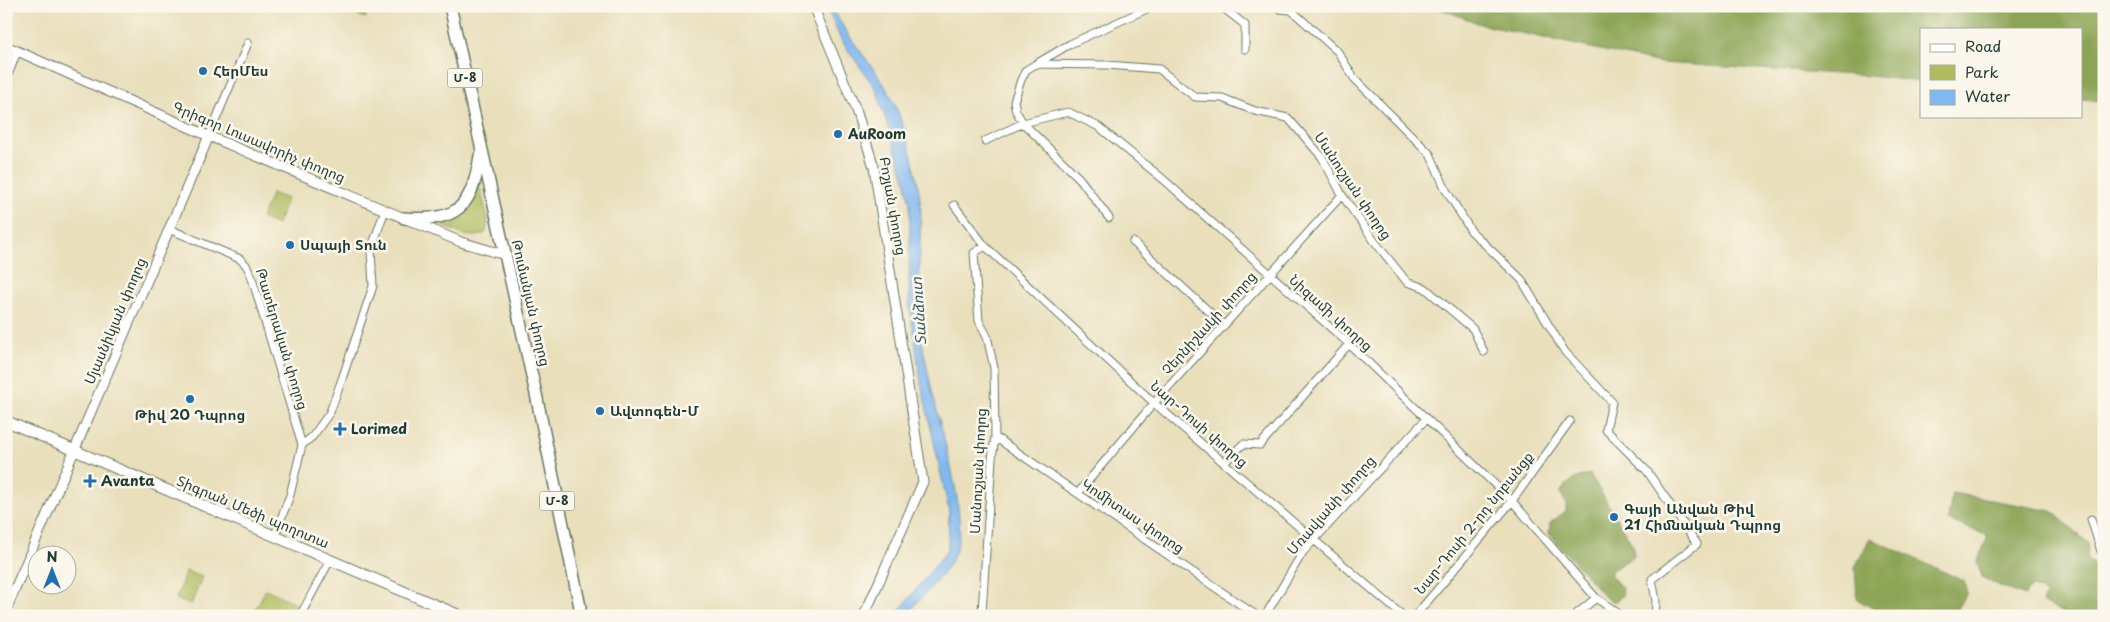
<svg xmlns="http://www.w3.org/2000/svg" width="2110" height="622" viewBox="0 0 2110 622" font-family="'Playpen Sans','Noto Sans Armenian',sans-serif">
  <style>
    .green { fill: #b0bc5e; stroke: #687c49 }
    .forest { fill: #8ca455; stroke: #567044 }
    .water { fill: #80b8f0; stroke: #507a92 }
    .lines { fill: none; stroke-linecap: round; stroke-linejoin: round }
    .minor-casing { stroke: #667663; stroke-width: 9 }
    .tertiary-casing { stroke: #667663; stroke-width: 11 }
    .primary-casing { stroke: #667663; stroke-width: 12 }
    .trunk-casing { stroke: #667663; stroke-width: 14 }
    .minor { stroke: #fff; stroke-width: 7 }
    .tertiary { stroke: #fff; stroke-width: 9 }
    .primary { stroke: #fff; stroke-width: 10 }
    .trunk { stroke: #fff; stroke-width: 11 }
    .poi-dot { fill: #1f6fb2; stroke: #fbf7ec; stroke-width: 2 }
    .labels { text-anchor: middle; stroke-width: 5; stroke-linejoin: round; paint-order: stroke }
    .shield { fill: #fbf7ec; stroke: #61756b; stroke-width: 1 }
    .shield-label { font-size: 12px; font-weight: bold; fill: #1f3d34 }
    .poi-label { font-size: 14px; font-weight: bold; fill: #1f3d34; stroke: #fbf7ec; text-anchor: start }
    .street-label { font-size: 14px; fill: #1f3d34; stroke: #fbf7ec }
    .water-label { font-size: 15px; font-style: italic; fill: #375c63; stroke: #fbf7ec }
  </style>
  <rect width="100%" height="100%" fill="#fbf7ec"/>
  <filter id="ink" filterUnits="userSpaceOnUse"><feTurbulence type="fractalNoise" baseFrequency=".02" numOctaves="2"/><feDisplacementMap in="SourceGraphic" scale="10" xChannelSelector="R" yChannelSelector="G"/><feConvolveMatrix kernelMatrix="1 2 1 2 8 2 1 2 1" color-interpolation-filters="sRGB"/></filter>
  <filter id="wash" filterUnits="userSpaceOnUse"><feTurbulence type="fractalNoise" baseFrequency=".0096" numOctaves="4" result="noise"/><feDisplacementMap in="SourceGraphic" scale="20" xChannelSelector="R" yChannelSelector="G"/><feGaussianBlur stdDeviation="1.12" result="paint"/><feColorMatrix in="noise" values="0 0 0 0 0 0 0 0 0 0 0 0 0 0 0 0 0 1.4 0 .05"/><feComposite in="paint" operator="in"/></filter>
  <g filter="url(#wash)">
    <rect width="100%" height="100%" fill="#e9dfbb"/>
    <path class="green" d="M339,6H370L365,18Z
      M478,179L488,219L486,232C472,244 446,226 432,220L449,217Z
      M272,193L287,199L277,225L261,218Z
      M186,571L202,577L191,605L176,599Z
      M266,589L300,606L295,616H252Z"/>
    <path class="forest" d="M1433,6H2104V101L2081,99V29H1921V82L1870,76L1661,63L1483,25Z
      M1590,474L1633,546L1634,556L1611,571V576L1623,589L1622,596L1614,602L1606,598L1549,534L1550,523L1566,511V503L1560,493C1566,482 1578,476 1590,474Z
      M1952,493L2052,511L2088,543L2087,559L2104,573V600L2094,616H2071L2042,603L2045,596L2043,591L2033,587L2028,589L2025,596L1983,579L1977,563L1988,536L1948,520Z
      M1870,538L1964,581L1967,593L1954,616H1886L1857,599L1855,567Z"/>
    <path class="water" d="M826,6H832C849,45 885,74 899,115C910,145 920,182 921,214C921,224 920,234 920,244C919,273 919,302 921,331C924,360 933,395 940,423C948,455 964,511 958,542C952,573 923,591 907,616H895L946,552L948,545L949,511L921,383L909,302L910,205L906,182L876,89L841,40Z"/>
  </g>
  <g filter="url(#ink)">
    <g class="lines">
      <defs>
        <path id="minor" d="M1221,6L1245,25V49
          M1280,9L1291,10L1338,52L1354,78L1430,154L1446,190L1471,231L1521,279L1565,352L1612,402L1606,430L1647,471L1697,544L1652,579L1656,601L1655,616
          M1036,64L1070,44L1153,6
          M6,80L17,52
          M209,136L248,43
          M985,141L1023,123L1068,112L1099,127L1163,179L1349,344L1512,501L1596,598L1622,616
          M954,205L985,246L1154,403L1403,616
          M1109,218L1080,179L1023,123L1016,111L1014,101L1021,80L1026,70L1036,64L1107,65L1159,69L1195,97L1222,98L1255,111L1288,118L1322,157L1342,195L1375,242L1407,282L1425,288L1473,329L1484,352
          M169,229L240,259L246,265L251,275L302,445
          M1133,242L1224,325
          M995,437L1257,616
          M1224,463L1243,444L1260,445L1349,344
          M1078,493L1154,403L1342,195
          M2091,519L2101,551L2104,553
          M275,535L290,495L302,445L313,436L330,412L342,379L373,286L371,250L385,210
          M982,612L997,616
          M300,616L330,560
          M980,616L982,612L992,459L995,437L994,368L987,336L979,321L974,253L985,246
          M1265,616L1303,552L1426,419
          M1415,616L1512,501L1570,421
          M1574,616L1596,598"/>
        <path id="tertiary" d="M813,6L856,110L874,167L923,482L864,616
          M6,46L204,134L461,242L505,255
          M6,610L209,136"/>
        <path id="primary" d="M6,421L461,616"/>
        <path id="trunk" d="M450,6L536,394L580,607L579,616
          M404,218C457,222 472,208 480,156"/>
      </defs>
      <use href="#minor" class="minor-casing"/>
      <use href="#tertiary" class="tertiary-casing"/>
      <use href="#primary" class="primary-casing"/>
      <use href="#trunk" class="trunk-casing"/>
      <use href="#minor" class="minor"/>
      <use href="#tertiary" class="tertiary"/>
      <use href="#primary" class="primary"/>
      <use href="#trunk" class="trunk"/>
    </g>
  </g>
  <g class="poi-dot">
    <circle cx="203" cy="71" r="5"/>
    <circle cx="838" cy="134" r="5"/>
    <circle cx="290" cy="245" r="5"/>
    <circle cx="190" cy="399" r="5"/>
    <circle cx="600" cy="411" r="5"/>
    <path d="M337.5 421.5h5v5h5v5h-5v5h-5v-5h-5v-5h5z"/>
    <path d="M87.5 473.5h5v5h5v5h-5v5h-5v-5h-5v-5h5z"/>
    <circle cx="1614" cy="517" r="5"/>
  </g>
  <g class="labels">
    <g class="shield">
      <rect x="447.5" y="68.5" width="35" height="19" rx="4"/>
      <rect x="539.5" y="491.5" width="35" height="19" rx="4"/>
    </g>
    <g class="shield-label">
      <text x="465" y="82">Մ-8</text>
      <text x="557" y="505">Մ-8</text>
    </g>
    <g class="poi-label">
      <text x="213" y="76">ՀերՄես</text>
      <text x="848" y="139">AuRoom</text>
      <text x="300" y="250">Սպայի Տուն</text>
      <text x="610" y="416">Ավտոգեն-Մ</text>
      <text x="190" y="420" text-anchor="middle">Թիվ 20 Դպրոց</text>
      <text x="351" y="434">Lorimed</text>
      <text x="101" y="486">Avanta</text>
      <text x="1624" y="514">Գայի Անվան Թիվ<tspan x="1624" dy="16">21 Հիմնական Դպրոց</tspan></text>
    </g>
    <g class="street-label">
      <text transform="translate(259 142) rotate(23)" y="5">Գրիգոր Լուսավորիչ փողոց</text>
      <text transform="translate(1353 186) rotate(56)" y="5">Մանուշյան փողոց</text>
      <text transform="translate(893 206) rotate(80)" y="5">Բոշյան փողոց</text>
      <text transform="translate(531 303) rotate(77)" y="5">Թումանյան փողոց</text>
      <text transform="translate(1331 313) rotate(42)" y="5">Նիզամի փողոց</text>
      <text transform="translate(115 321) rotate(-67)" y="5">Մյասնիկյան փողոց</text>
      <text transform="translate(1209 323) rotate(-48)" y="5">Չերնիշևսկի փողոց</text>
      <text transform="translate(282 339) rotate(73)" y="5">Թատերական փողոց</text>
      <text transform="translate(1199 424) rotate(41)" y="5">Նար-Դոսի փողոց</text>
      <text transform="translate(978 471) rotate(-87)" y="5">Մանուշյան փողոց</text>
      <text transform="translate(1331 505) rotate(-49)" y="5">Մռավյանի փողոց</text>
      <text transform="translate(253 512) rotate(23)" y="5">Տիգրան Մեծի պողոտա</text>
      <text transform="translate(1133 516) rotate(34)" y="5">Կոմիտաս փողոց</text>
      <text transform="translate(1474 523) rotate(-51)" y="5">Նար-Դոսի 2-րդ նրբանցք</text>
    </g>
    <g class="water-label">
      <text transform="translate(919 311) rotate(-94)" y="5">Տանձուտ</text>
    </g>
  </g>
  <rect width="2110" height="622" fill="none" stroke="#fbf7ec" stroke-width="25"/>
  <rect x="1920" y="28" width="162" height="90" fill="#fbf7ec" stroke="#a3ada2"/>
  <rect x="1930" y="44" width="25" height="8" fill="#ffffff" stroke="#a3ada2"/>
  <text x="1965" y="52" font-size="15" fill="#1f3d34">Road</text>
  <rect x="1930" y="65" width="25" height="15" fill="#b0bc5e" stroke="#a3ada2"/>
  <text x="1965" y="78" font-size="15" fill="#1f3d34">Park</text>
  <rect x="1930" y="90" width="25" height="15" fill="#80b8f0" stroke="#a3ada2"/>
  <text x="1965" y="102" font-size="15" fill="#1f3d34">Water</text>
  <g transform="translate(52 570)"><circle r="24" fill="#fbf7ec" stroke="#a3ada2"/>
  <path d="M0-4L9 19L0 12L-9 19Z" fill="#1f6fb2"/>
  <text y="-8" font-size="14" font-weight="bold" text-anchor="middle" fill="#1f3d34">N</text>
  </g>
</svg>
